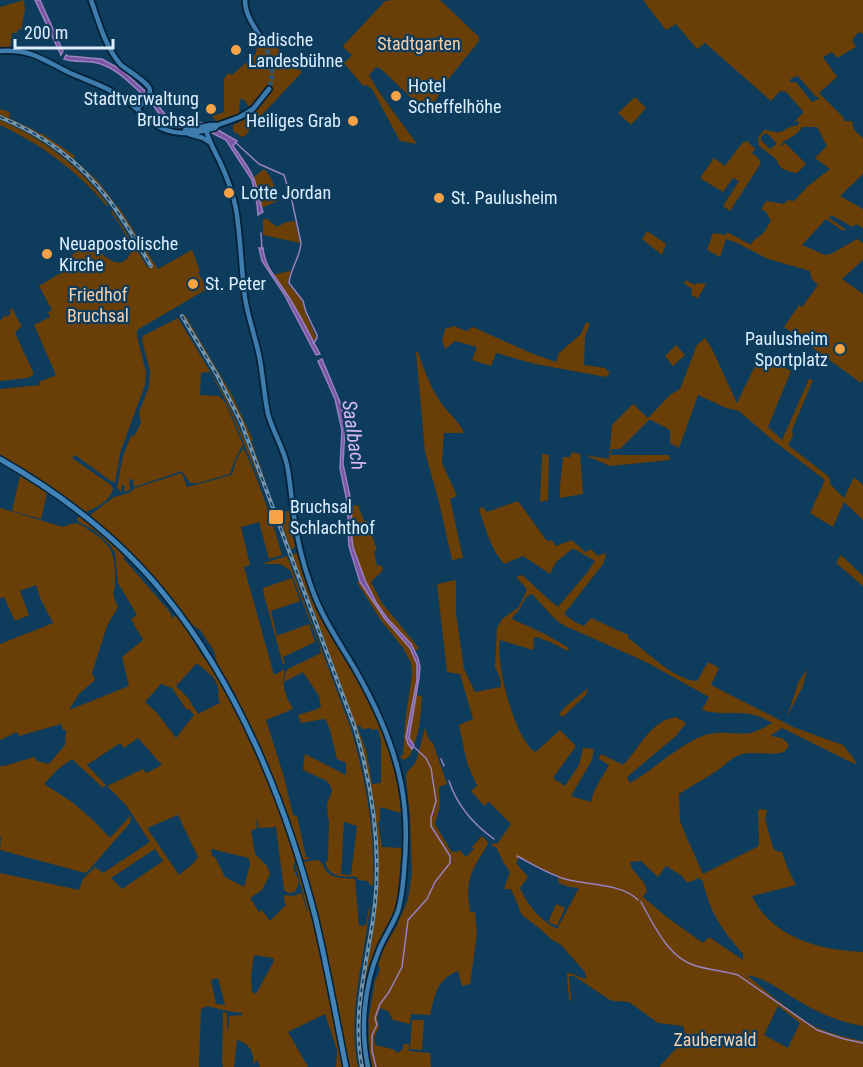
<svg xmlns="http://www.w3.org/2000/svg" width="863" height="1067" viewBox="0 0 863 1067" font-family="'Roboto Condensed',sans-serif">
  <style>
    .green { fill: #693e07; fill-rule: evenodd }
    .water { fill: #7b54a4; stroke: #9882bf; stroke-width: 1.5 }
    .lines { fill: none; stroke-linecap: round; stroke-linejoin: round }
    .stream { stroke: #9882bf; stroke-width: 1.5 }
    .secondary-tunnel { stroke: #2d5775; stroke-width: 4.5; stroke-dasharray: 4.5 2; stroke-linecap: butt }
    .secondary-casing { stroke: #032239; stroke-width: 8 }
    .primary-casing { stroke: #032239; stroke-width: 8 }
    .secondary { stroke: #3e7cad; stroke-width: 4.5 }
    .primary { stroke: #4284b8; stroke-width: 5 }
    .rail-casing { stroke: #7494ad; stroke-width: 4 }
    .rail { stroke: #0e3c5d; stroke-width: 1.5; stroke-dasharray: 4.5; stroke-linecap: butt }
    .poi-dot { fill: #f6a247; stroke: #0e3c5d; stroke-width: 2 }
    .labels { text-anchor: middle; stroke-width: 4.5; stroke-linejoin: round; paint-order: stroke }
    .poi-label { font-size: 18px; fill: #ddefff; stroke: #0e3c5d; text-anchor: start }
    .park-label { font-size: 18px; fill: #f5d0ad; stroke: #0e3c5d }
    .water-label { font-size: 20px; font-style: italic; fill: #d4b7f8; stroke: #0e3c5d }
  </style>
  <rect width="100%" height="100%" fill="#0e3c5d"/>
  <path class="green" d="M24,0L25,10L21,30L18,29L17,33H12L10,47H0V7Z
    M393,0H440L479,37V41L447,81L434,103L427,111L424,110L381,69L376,67L369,75L379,92L417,144L400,141L372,89L366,85L363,86L344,63L352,55L345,49L343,46L385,1Z
    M643,0H863V34L859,32L852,40L856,47L837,58L832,52L823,57L837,77L819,93L843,117L844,121H852L854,130L863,138V174L840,196L863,209V228L856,224L853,227L831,215L829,218L845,229L843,231L826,219L802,245L825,255L831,254L857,239L863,243V260L842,279L863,294V380L861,383L784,327L799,305L802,307L818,285L811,278L810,271L768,259L737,243L726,239L720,257L707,250L713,233L726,235L727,232L751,245C753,238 759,238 763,233C766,230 768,225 771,221L767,213L761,209L766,201L784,204L788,200L794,201L808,186L830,169L815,158L827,146L817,127H802C798,136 787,137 781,145L782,146L785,143L806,164L797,173C788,172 778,169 777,160L759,146L758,138L764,130C769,130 775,133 779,132C785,131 788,126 798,125L799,121L794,122L803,113L802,110L786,92L780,91L771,101L705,43L697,49L676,24L666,30ZM798,76L815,96L820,98L812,102L796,82H789L792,78ZM765,133L768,134L777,144L770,149L761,140V137Z
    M272,43L302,72L259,118L245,136L242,137L233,131V125C252,116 261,109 271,90L266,88L252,106H249L246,103L245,100L240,99L239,114L217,122L212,116L224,112V79L228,73L232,75L256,54C256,44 264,44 272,43Z
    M635,97L646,108L631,125L618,113Z
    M0,109L10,112L9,118L34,130L40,134L41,133L75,156L73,159L97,180L114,202L113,203C84,164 45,134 0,115Z
    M0,120C43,138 82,168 109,206L106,205C76,170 42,145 0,125Z
    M747,141L755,149L752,153L759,159L761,163L730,211L723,206L739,181L733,178L723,192L700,178L714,158L725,166L742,143Z
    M264,169C274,179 275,189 278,201L261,208L253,178Z
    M118,206L158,269L192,250L200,271L198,272L207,289L137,330V336L146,372L145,385L121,450L115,482L111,481L75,455L72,458L111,485L113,489C110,501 97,507 86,512L49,485L0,455V389L40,385L39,382L56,375L34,325L50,317L48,312L52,310L39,286L71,267L67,259C75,253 81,247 92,249C101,250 106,260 116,262C121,263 121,263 125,260C129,258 131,254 131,249C131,241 116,219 111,212L112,210L148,268L152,266L116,207Z
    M267,219L277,227L286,222L295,221L300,243L263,235V220Z
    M647,231L666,244L662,255L642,239Z
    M289,271L291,272L289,277L288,284L300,298L304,306L305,312L316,337L313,342L286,292L273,275Z
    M686,280L695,285L697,283L706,284L698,298L691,295L692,289L684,283Z
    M12,308L20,324L22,325L15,333L34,374L28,378L0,381V321L5,315L7,317L11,314L9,311Z
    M185,315L232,395L253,440L251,441L268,487L230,395L183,316Z
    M178,318L226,398L248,448L263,489L226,401L210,372L201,373L200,395L219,396L225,402L243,445L235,459L230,474L198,483H190L182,471L134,487L133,480L129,479L130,490L124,492L125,486L122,485L121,492L117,487L123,456L131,436H134L141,423L139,412L149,387L150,371L142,340L143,336Z
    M586,322L590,324L585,336L584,365L605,368L610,373L606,377L535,364L496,353L491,366L472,360L477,347L455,341L445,349L442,341L445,329L454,326L466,331L473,327L533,354L556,362L559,353L581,334Z
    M705,338L712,349L737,403L760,356L791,371L768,427L782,440L809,379L813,380L792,430L793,436L788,445L828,476L830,480V484L844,498L854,477L863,485V520L844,502L833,527L810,513L825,480L770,438L739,411L726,408L698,395L679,448L670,443V430L651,420H649L620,449H612L610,455H669L670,460L610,466L585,455L609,459L612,425L633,404L648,418L670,395L680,389L697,345Z
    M676,345L685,355L673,366L665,356Z
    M416,352H418C424,370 431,388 441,403C448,413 460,422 464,433H444L442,463L457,496L450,499L463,558L452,560L439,502L425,452Z
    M243,449L245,451C260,485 272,519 282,555L269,559L259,522L241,527L250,565L244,567L274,675L285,669C281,685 285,695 293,709L266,720L284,777L293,815L297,816L306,857H309V859L304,860L301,859L280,796L268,766L235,694L217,663L214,651L201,631L190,623L156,581L122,545L90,515L114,497L129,493L135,488L182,473L187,487L232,475L236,460Z
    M572,452L580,454L583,494L560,498V486L563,457H570Z
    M542,454L549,455L548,500L540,502Z
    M20,476L47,493L41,519L12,511Z
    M518,501L547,541L552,540L556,546L569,541H573L585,552L591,549L598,556L604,553L606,555L603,564L564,614L575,622L584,626L591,618L626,634H628V638C646,651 674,680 697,681L708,662L719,668L711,685L793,727L843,745L857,763L855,764L782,728L770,736C778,737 785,737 789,746L784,752C771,756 757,751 742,754C731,757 725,766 715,772C703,780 691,786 679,794L680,821L686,836L703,874L757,847L759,844L758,810L763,809L767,811L765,819L773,848L776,851L782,852L787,867L796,885L752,896C771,937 820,951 863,952V1026C839,1022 818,1013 797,1000C781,991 766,978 747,975C767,992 796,1017 818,1028C832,1034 848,1038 863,1041V1067H659L686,1038L683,1026L658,1023L629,1002L615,1001L610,1000L574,976H569L571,1000L569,1001L567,973C575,973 579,978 586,979L585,972L560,944L552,940L539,928L522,915L511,889H504L510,872L504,863L496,847L491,846L494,843L497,844L511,824L489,802L484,806L471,791L477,786L467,763L459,725L473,719L460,674L447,672L437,584L456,580V613L464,669L475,692L501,687L500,678L495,667L497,628L502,619L519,607L527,589L516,577L522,575C534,585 545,597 558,607L586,574L595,561L576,550L572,549L556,562L550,574L523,556L504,564C491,549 485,528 479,509L483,507L487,512ZM532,594L555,619L563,625L646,662L709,697L702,710C728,718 746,706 772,723C765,727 759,731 751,733C736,735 720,730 705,735C678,745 655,769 630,783L627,777L676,736L686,723L676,717C650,721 640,748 623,765L601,754L599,759L609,765L594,791L591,802L571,796L592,760L594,749L583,748L579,765L565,786L553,778L576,746L560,730L538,750L535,752C515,740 495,662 500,640L533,650L534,637H536L550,642L568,651L569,648L545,634L512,619L514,615L519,610L526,597ZM519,857L558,877L559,883L569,887L579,888L557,929C541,921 527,905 520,888L528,877L516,863ZM641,861L658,877L666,866L682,876L686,882H690L698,878L703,881C710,914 722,929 743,954V960L709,937L703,943L668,918L643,897L647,891C644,879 640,880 634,871C632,869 631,865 630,862ZM778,1006L800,1023L788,1048L764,1035Z
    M358,505L364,521H367L377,550L374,551L377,566L381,565L383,570L371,582L382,603L419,648L415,651L377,604L364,578L353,547L351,530L352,506Z
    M0,508L63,527C77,520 79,523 92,532C112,545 116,557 115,580C115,595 110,591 118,607L107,626L92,673L95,680L79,694L69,710L129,686L122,657L143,640L131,619L137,615L118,583L115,553L110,545L101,536L92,529L79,522L77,519L79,516L109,540L125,556L123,558L170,612L172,618L177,615L203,657L211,665L247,732L283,821L296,859L293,867L299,882L295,892L288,893L284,890L276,827L259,828L256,817L257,829L251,830L255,854L267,866L270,874L262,890L250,898L259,912L262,910L270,921L286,905L284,901V895L293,896L302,893L307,911H308L296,868V865H298C317,931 331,999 344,1067H336L337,1050L325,1014L288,1032L308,1067H260L257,1060L253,1065C255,1053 249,1043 237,1040L234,1067H223L222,1064L223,1012L227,1013V1031L228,1030L229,1016L243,1015L242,1013L227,1011L207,1006L201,1009L199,1067H0V873L79,890L83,879L95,867L103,873L150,842L126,805L107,786L143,769L146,773L162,765L138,738L124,748L120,743L87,765L106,785L103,788L72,759L58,769L44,784L72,802L94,821L110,838L131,815L130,823L89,870L85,873L0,850L1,837L0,836V766H4L34,757L37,761L49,764L65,745L66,730H63L61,724L19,736L17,732L0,740V644L53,623L41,600L36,585L20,591L29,615L15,621L4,597L0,598ZM197,663C204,670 216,677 218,687C219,694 217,696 220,703L198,714L188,698L176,686ZM161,684L172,688L186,709L190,710L194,715L176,738L157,713L145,702ZM178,815L198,857C194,865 185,869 179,875L147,828ZM155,849L163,861L122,889L111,878ZM211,849L249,858L250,865L244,887L225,877L215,857L212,856ZM254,955L273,958L274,961L256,994L252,992L251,975ZM218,978L225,1005L216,1004L211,980Z
    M291,510L294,533L292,534L293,539L294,538L296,546L291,550L278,514Z
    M297,553L299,554C306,582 316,611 331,636C343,657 357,678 368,700C379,721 389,745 396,769C400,783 402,799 404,814L380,807V821L378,822L382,847L404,848C403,867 402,888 397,907C394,921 385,932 379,944C364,978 358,1032 366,1067H364C354,1021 366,977 373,932C377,905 379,877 378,850C376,780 353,717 329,652C317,619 304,587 292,554ZM360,725L362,729L371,728V730L378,729L381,740V783L372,784L366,750L357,726Z
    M841,555L863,576V586L836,563Z
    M287,556L351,729C366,780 375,831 373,885H370L368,881L358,880L357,877C343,876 331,879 325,863L328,860L329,819L328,818L327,804L332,791L330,785L327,781L303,770L305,754L346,775V763L337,759L330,730L326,720L324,719L301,723L298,715L318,709L321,706L319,696L303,672L284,682L285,674L288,669L321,653L320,647L290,570L280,564H265L264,563ZM344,822L357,826L351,875L341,874Z
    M292,578L300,601L271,611L277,636L309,624L315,642L283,657L285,663L283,664L264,595L263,588Z
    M360,581L385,619L410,648L417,664V680L408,744L412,749C412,755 408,758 403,760L400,756L403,755L405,722L412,674L411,663L403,648L380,619L357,582Z
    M807,669L803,686L787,717L798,683Z
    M588,688L586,695L563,717L559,714L565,707Z
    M416,695L422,696C421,713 420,729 414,745L409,738Z
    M425,728L429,740L433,743L447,784L439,787L440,806L435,824L451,851L457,852L459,850L466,857L474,849L472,847L482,836L488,842V844C481,856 471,869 469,883C467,893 469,902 470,912H475L477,934L470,984L462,986L458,971C436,979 435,996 430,1015L411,1014L410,1024L393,1020L388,1011L380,1008L377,1018L379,1027L374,1038L375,1045L392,1049L398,1053L402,1050L404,1044H409V1051L430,1053L431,1067H371L368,1043L369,1023L368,1022L375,981L380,970L378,962L379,956L396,927L408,900L412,873L410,817L406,777L407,772L416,762Z
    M318,860C324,864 323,867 327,872C333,879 346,878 355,879L359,926L366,925L369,908L370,907C364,960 347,1014 358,1067H350L329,965L303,864L304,862Z
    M556,904L565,908L557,926L548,922Z
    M412,1020H424L422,1050L410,1049Z"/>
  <path class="water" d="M35,0H40L63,51L61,55Z
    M66,55L68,56L102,59L122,70L146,92L144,96C129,82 114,65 92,62C83,61 73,62 64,59Z
    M151,96C161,109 169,125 187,124C194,123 199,121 206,124C188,129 174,131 160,115C156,110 153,104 148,100Z
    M218,130L237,141L233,146C240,156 249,167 254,179C258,189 259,201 263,212L258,215L257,204L252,180L226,140L212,133Z
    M259,248H263C265,269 276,276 286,293C299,312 309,334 320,354L316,355L284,294L262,261Z
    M322,359L342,407L345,429L343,464L352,506L351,530L353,547L365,580L377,604L387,618L411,644L418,658L420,667L419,678L409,738L414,745L412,749L408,744L406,737L417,680V664L410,648L385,619L360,582L349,546L348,529V506L340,468L342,430L335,399L318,361Z"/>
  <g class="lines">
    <path class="stream" d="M236,143L259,164L284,175L292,201L301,243C300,258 290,269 289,283L303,301L306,312L317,335V338L313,344
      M261,233L262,249
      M441,759L444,766
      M449,781C457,805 473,824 494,839
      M517,856C532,864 548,874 565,879C586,885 621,883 638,900
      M641,902C654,925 668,958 696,966C710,970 724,971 738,975L817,1030L844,1039L863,1043
      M376,1067L372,1051V1035L377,1025L375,1018L380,1004L389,992L402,967L408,920L427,899L435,882L450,863V856L431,826V818L436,801L431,768L426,758L414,747"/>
    <path class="secondary-tunnel" d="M261,38C270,55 276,70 269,89"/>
    <defs>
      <path id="secondary" d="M91,0C99,22 105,47 121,65C127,70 149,83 150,90C150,96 141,105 137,109
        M245,0C245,15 254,26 261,38
        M0,51C32,49 43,60 70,73C86,80 105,86 120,96C132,103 142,115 153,123C171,137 194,134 215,128L218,125
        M205,126C208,140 214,150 220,162C227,177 233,193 236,209C241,239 241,268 245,298C248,317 255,336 259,355C263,375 264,395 268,414C273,432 283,447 287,465C290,479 291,495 293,509C296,535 302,561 311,586C321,616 339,642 355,669C375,704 393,743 401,783C407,813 407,841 404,872C403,884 402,898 398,911C393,925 384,937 379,950C364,986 360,1029 368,1067
        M185,130L211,125H218L240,117L253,109L269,89
        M189,134L203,138L209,142"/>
      <path id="primary" d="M0,459C61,494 119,538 164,594C238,685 286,803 315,916C327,966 336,1017 346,1067"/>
    </defs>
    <use href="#secondary" class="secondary-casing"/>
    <use href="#primary" class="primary-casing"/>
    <use href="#secondary" class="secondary"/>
    <use href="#primary" class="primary"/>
    <defs>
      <path id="rail" d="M0,117C43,134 81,163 109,200C125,221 138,244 151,266
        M182,316L217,375L241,422L355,728C372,785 381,844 375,904C369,958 351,1012 362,1067"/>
    </defs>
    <use href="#rail" class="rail-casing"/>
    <use href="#rail" class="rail"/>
  </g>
  <g class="poi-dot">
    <circle cx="236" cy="50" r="6"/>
    <circle cx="396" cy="96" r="6"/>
    <circle cx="211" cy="109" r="6"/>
    <circle cx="353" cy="121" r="6"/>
    <circle cx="229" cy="193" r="6"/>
    <circle cx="439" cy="198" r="6"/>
    <circle cx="47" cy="254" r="6"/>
    <circle cx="193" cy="284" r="6"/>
    <circle cx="840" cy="349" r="6"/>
    <rect x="268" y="509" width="16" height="16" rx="3"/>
  </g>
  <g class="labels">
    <g class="poi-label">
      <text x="248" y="46">Badische<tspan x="248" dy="21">Landesbühne</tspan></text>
      <text x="408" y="92">Hotel<tspan x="408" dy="21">Scheffelhöhe</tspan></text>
      <text x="199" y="105" text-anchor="end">Stadtverwaltung<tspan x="199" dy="21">Bruchsal</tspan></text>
      <text x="341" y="127" text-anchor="end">Heiliges Grab</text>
      <text x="241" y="199">Lotte Jordan</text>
      <text x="451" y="204">St. Paulusheim</text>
      <text x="59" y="250">Neuapostolische<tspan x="59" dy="21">Kirche</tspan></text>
      <text x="205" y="290">St. Peter</text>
      <text x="828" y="345" text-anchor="end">Paulusheim<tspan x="828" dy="21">Sportplatz</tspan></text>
      <text x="290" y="513">Bruchsal<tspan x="290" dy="21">Schlachthof</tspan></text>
    </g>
    <g class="park-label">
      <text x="419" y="50">Stadtgarten</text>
      <text x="98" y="301">Friedhof<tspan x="98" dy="21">Bruchsal</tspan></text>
      <text x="715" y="1046">Zauberwald</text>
    </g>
    <g class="water-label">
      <text transform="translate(354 435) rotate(82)" y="7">Saalbach</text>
    </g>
  </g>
  <path d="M15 39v9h98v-9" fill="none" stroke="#ddefff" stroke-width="3"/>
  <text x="24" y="39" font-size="18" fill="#ddefff" stroke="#0e3c5d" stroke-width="4.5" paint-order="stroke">200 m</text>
</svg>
